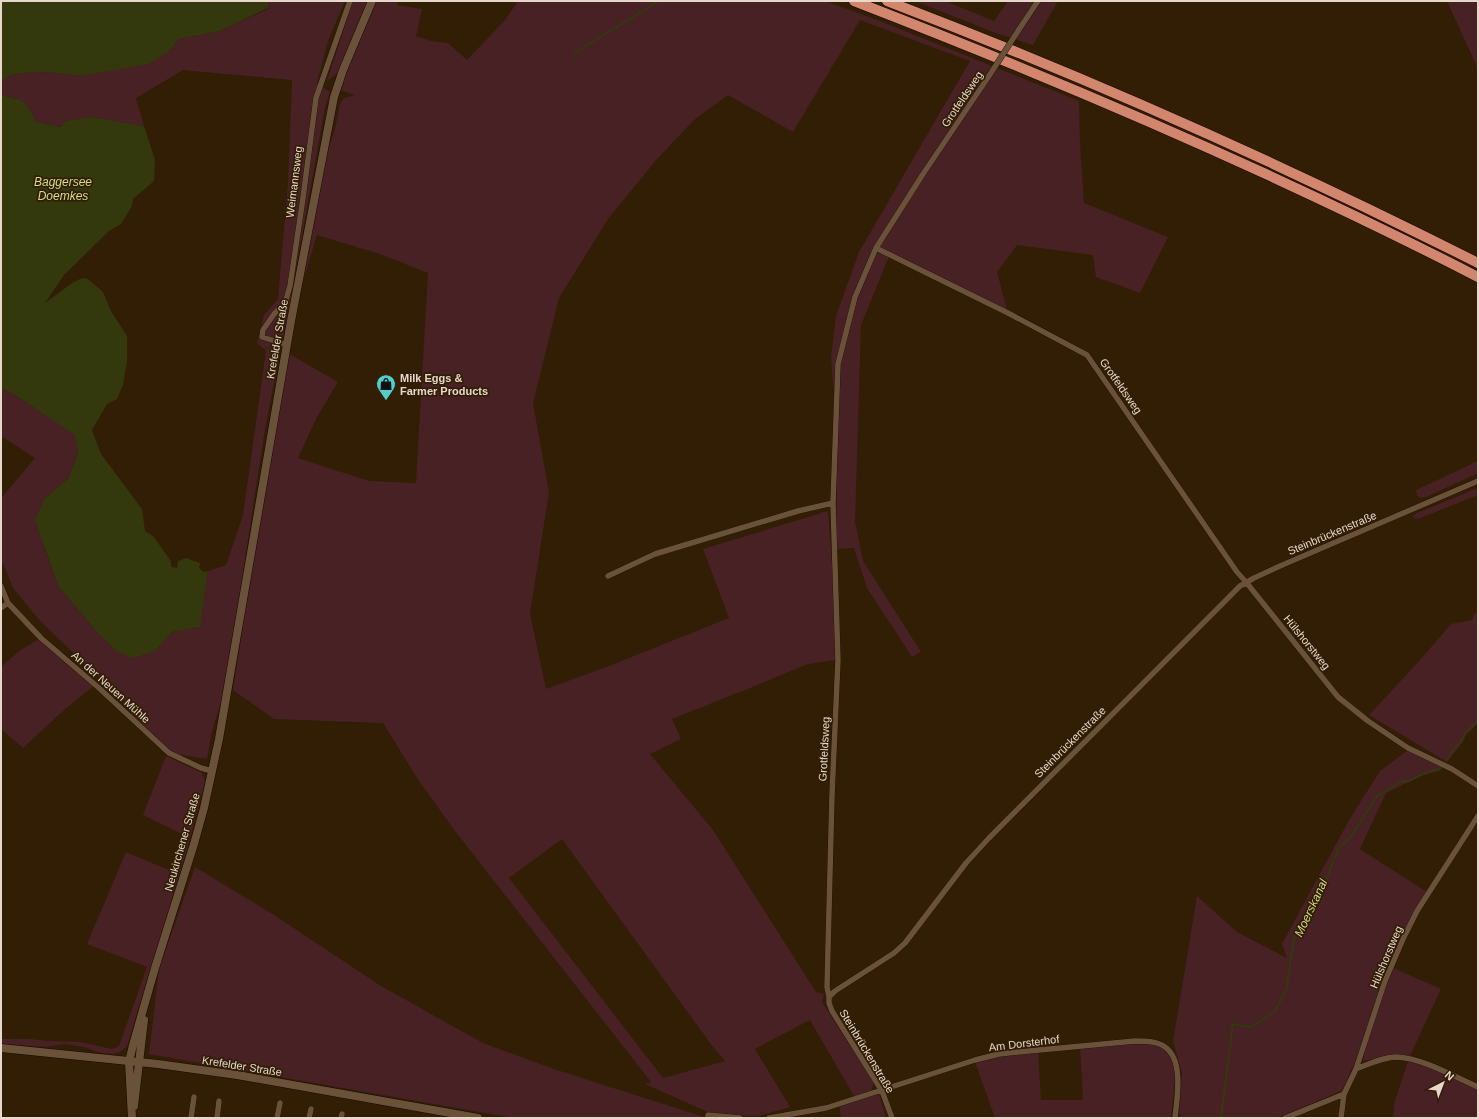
<svg xmlns="http://www.w3.org/2000/svg" width="1479" height="1119" viewBox="0 0 1479 1119" font-family="Arial,sans-serif">
  <style>
    .green { fill: #482125; fill-rule: evenodd }
    .water { fill: #33380d }
    .lines { fill: none; stroke-linecap: round; stroke-linejoin: round }
    .stream { stroke: #33380d; stroke-width: 2 }
    .minor-casing { stroke: #190600; stroke-width: 6 }
    .secondary-casing { stroke: #190600; stroke-width: 9 }
    .motorway-casing { stroke: #190600; stroke-width: 11 }
    .minor { stroke: #6a523a; stroke-width: 5.5 }
    .secondary { stroke: #6a523a; stroke-width: 8 }
    .motorway { stroke: #d2866d; stroke-width: 10 }
    .minor-bridge-casing { stroke: #190600; stroke-width: 6; stroke-linecap: butt }
    .minor-bridge { stroke: #6a523a; stroke-width: 5.5 }
    .labels { text-anchor: middle; stroke-width: 3.5; stroke-linejoin: round; paint-order: stroke }
    .street-label { font-size: 11px; fill: #e6d8ca; stroke: #321d05 }
    .poi-label { font-size: 11px; font-weight: bold; fill: #e6d8ca; stroke: #321d05; text-anchor: start }
    .water-label { font-size: 12px; font-style: italic; fill: #d0de89; stroke: #321d05 }
  </style>
  <rect width="100%" height="100%" fill="#321d05"/>
  <path class="green" d="M269,1H345L328,41L317,83L330,92L325,107L291,297L265,429L225,689L212,731L207,759L169,753L129,716L134,711L40,621L13,588L1,559V498L35,458L1,436V388L12,393L76,435L78,453L68,479L45,498L44,547L58,586L98,633L155,651L172,632L200,627L208,571L226,565L243,515L266,351L257,343L264,315L278,299L288,183L292,80L183,70L136,98L144,126L92,117L61,127L36,122C26,100 24,100 1,95V82L10,75L25,73L47,72L81,76L168,52L179,39L220,31L268,9Z
    M353,1H398L397,5L422,9L416,36L431,41L448,43L467,60L505,20L518,1H825L880,21L1079,101L1080,144L1084,203L1168,237L1140,293L1096,277L1093,255L1017,245L997,272L1008,313L890,254L861,325L855,521L863,561L921,652L912,657L867,588L854,548L836,549L838,402L833,384L831,357L836,316L859,252L970,61L860,20L793,132L728,95L694,120L657,159L608,219L559,298L533,403L549,492L530,614L546,689L609,666L729,618L703,549L828,511L834,589L836,660L808,664L755,686L672,719L681,739L650,754L713,830L816,992L824,994L822,1002L874,1083L871,1091L855,1098L810,1020L755,1049L790,1107L758,1116H748L708,1112L645,1084L651,1082L455,831L419,781L383,723L274,719L233,690L286,352L338,382L317,417L298,458L369,481L416,483L428,273L380,254L317,235L291,321L320,175L335,129L340,104L344,98L355,95L336,89L342,70L327,81ZM562,839L710,1043L725,1061L663,1078L509,878Z
    M915,1H945L994,21L1008,1H1058L1033,45L993,32Z
    M1447,1H1477L1478,3V69Z
    M1478,461V473L1426,497L1420,498L1417,495L1416,490Z
    M1478,488V495L1418,519L1412,517L1417,513Z
    M1478,612V723L1466,735L1463,742L1447,762L1369,715L1420,660L1451,624L1472,620L1474,614Z
    M41,638L95,685L64,710L23,748L1,729V667L19,651Z
    M1408,750L1443,767L1439,771L1421,776L1386,793L1360,849L1430,894L1417,911L1391,967L1441,989L1409,1058L1478,1087V1118H1393L1394,1104L1409,1058L1373,1059L1363,1061L1368,1033L1356,1064L1351,1069L1346,1083L1341,1091L1277,1118H1179L1182,1073L1173,1041L1197,896L1237,932L1287,958L1282,944L1349,820L1380,771Z
    M166,756L202,773L205,781L204,787L186,853L127,1046L120,1052L113,1054L101,1053L84,1047L64,1044L45,1047L1,1044V1039H31L48,1041L81,1042L112,1049L119,1046L147,967L87,944L126,852L171,871L184,835L143,815Z
    M195,867L271,913L381,986L483,1043L554,1069L704,1117L703,1118H514L149,1054L159,969Z
    M1135,1041L1156,1043L1172,1054L1176,1071L1171,1118H995L975,1062L999,1054L1038,1050L1041,1100H1083L1080,1046Z
    M879,1094L886,1118H841L839,1103Z"/>
  <path class="water" d="M1,1H269L268,8L220,31L179,39L168,52L148,64L81,76L47,72L25,73L10,75L1,82Z
    M1,95C26,101 25,99 36,122L61,127L65,121L92,117L144,126L155,160L154,181L133,199L132,206L121,224L109,231L64,275L45,303L72,283L82,278L88,279L103,292L111,311L127,336V361L123,385L117,399L107,404L92,430L101,454L142,509L145,531L153,536L171,561V567L177,568L178,561L186,558L200,563L199,568L204,572L208,571L200,627L172,632L155,651L133,658L118,652L98,633L58,586L35,520L45,498L68,479L78,453L75,435L12,393L1,388Z"/>
  <g class="lines">
    <path class="stream" d="M574,54C601,35 631,20 658,1
      M1447,760L1453,750L1462,740L1465,733L1478,721
      M1221,1118L1233,1024L1252,1027L1275,1011L1286,991L1294,939L1297,931L1313,907L1328,876L1338,849L1350,838L1378,795L1402,781H1409L1425,773L1439,769L1442,766"/>
    <defs>
      <path id="minor" d="M1018,31L1038,1
        M876,248L1008,313L1087,355L1237,572L1246,582L1338,697L1368,721L1408,748L1452,769L1478,786
        M287,345L262,337L263,330L274,314L285,303L290,286L303,198L316,98L350,1
        M608,576L655,554L798,511L833,503
        M1,586L8,603L41,638L99,688L169,753L201,768L212,771
        M1,608L8,603
        M829,997L827,987L832,795L838,660L833,503L838,364L855,297L876,248L923,174L989,76
        M1356,1069C1369,1064 1383,1057 1397,1057C1422,1058 1455,1077 1478,1087
        M191,1118L194,1097
        M217,1118L219,1101
        M277,1118L280,1103
        M309,1118L311,1109
        M341,1118L342,1114
        M708,1118V1115L740,1118
        M769,1118L826,1108L975,1060L999,1054L1018,1052L1135,1041C1145,1041 1157,1041 1165,1047C1184,1060 1177,1098 1175,1118
        M892,1118L882,1091L832,1011L829,1003V997L835,991L894,953L905,943L966,863L989,838L1240,586L1254,578L1280,566L1478,481
        M1285,1118L1344,1094
        M1341,1118L1344,1094L1356,1069L1385,981L1404,937L1417,911L1478,816"/>
      <path id="secondary" d="M1,1048L158,1064L237,1075L478,1118
        M134,1106L144,1020
        M132,1118L129,1062L133,1045L155,968L194,844L204,808L219,739L291,321L334,97L343,70L372,1"/>
      <path id="motorway" d="M854,1C1066,83 1276,173 1478,277
        M887,1C1089,78 1286,166 1478,263"/>
    </defs>
    <use href="#minor" class="minor-casing"/>
    <use href="#secondary" class="secondary-casing"/>
    <use href="#motorway" class="motorway-casing"/>
    <use href="#minor" class="minor"/>
    <use href="#secondary" class="secondary"/>
    <use href="#motorway" class="motorway"/>
    <defs>
      <path id="minor-bridge" d="M989,76L1018,31"/>
    </defs>
    <use href="#minor-bridge" class="minor-bridge-casing"/>
    <use href="#minor-bridge" class="minor-bridge"/>
  </g>
  <defs>
    <symbol id="shop-pin" viewBox="-11 -11 22 30"><path d="M0 17L-7.5 6A9.5 9.5 0 1 1 7.5 6Z" fill="#53cdc9" stroke="#321d05"/><path d="M-5-2.5h2.3a2.7 3.5 0 0 1 5.4 0H5L5.5 6h-11ZM-1.5-2.5h3a1.5 2.3 0 0 0-3 0Z" fill="#111"/></symbol>
  </defs>
  <g fill-rule="evenodd">
    <use href="#shop-pin" x="375" y="373" width="22" height="30"/>
  </g>
  <g class="labels">
    <g class="street-label">
      <text transform="translate(962 99) rotate(-56)" y="4">Grotfeldsweg</text>
      <text transform="translate(294 182) rotate(-83)" y="4">Weimannsweg</text>
      <text transform="translate(277 339) rotate(-80)" y="4">Krefelder Straße</text>
      <text transform="translate(1121 386) rotate(55)" y="4">Grotfeldsweg</text>
      <text transform="translate(1332 533) rotate(-23)" y="4">Steinbrückenstraße</text>
      <text transform="translate(1307 642) rotate(51)" y="4">Hülshorstweg</text>
      <text transform="translate(111 687) rotate(42)" y="4">An der Neuen Mühle</text>
      <text transform="translate(1070 742) rotate(-45)" y="4">Steinbrückenstraße</text>
      <text transform="translate(824 749) rotate(-87)" y="4">Grotfeldsweg</text>
      <text transform="translate(182 842) rotate(-74)" y="4">Neukirchener Straße</text>
      <text transform="translate(1386 957) rotate(-67)" y="4">Hülshorstweg</text>
      <text transform="translate(1024 1043) rotate(-7)" y="4">Am Dorsterhof</text>
      <text transform="translate(867 1051) rotate(59)" y="4">Steinbrückenstraße</text>
      <text transform="translate(242 1066) rotate(9)" y="4">Krefelder Straße</text>
    </g>
    <g class="poi-label">
      <text x="400" y="382">Milk Eggs &amp;<tspan x="400" dy="13">Farmer Products</tspan></text>
    </g>
    <g class="water-label">
      <text x="63" y="186">Baggersee<tspan x="63" dy="14">Doemkes</tspan></text>
      <text transform="translate(1311 908) rotate(-65)" y="4">Moerskanal</text>
    </g>
  </g>
  <rect width="1479" height="1119" fill="none" stroke="#e6d8ca" stroke-width="4"/>
  <g transform="translate(1443 1083) rotate(42)" stroke="#321d05" stroke-width="3" paint-order="stroke">
  <path d="M0-3L7 15L0 10L-7 15Z" fill="#e6d8ca"/>
  <text y="-6" font-size="11" font-weight="bold" text-anchor="middle" fill="#e6d8ca">N</text>
  </g>
</svg>
